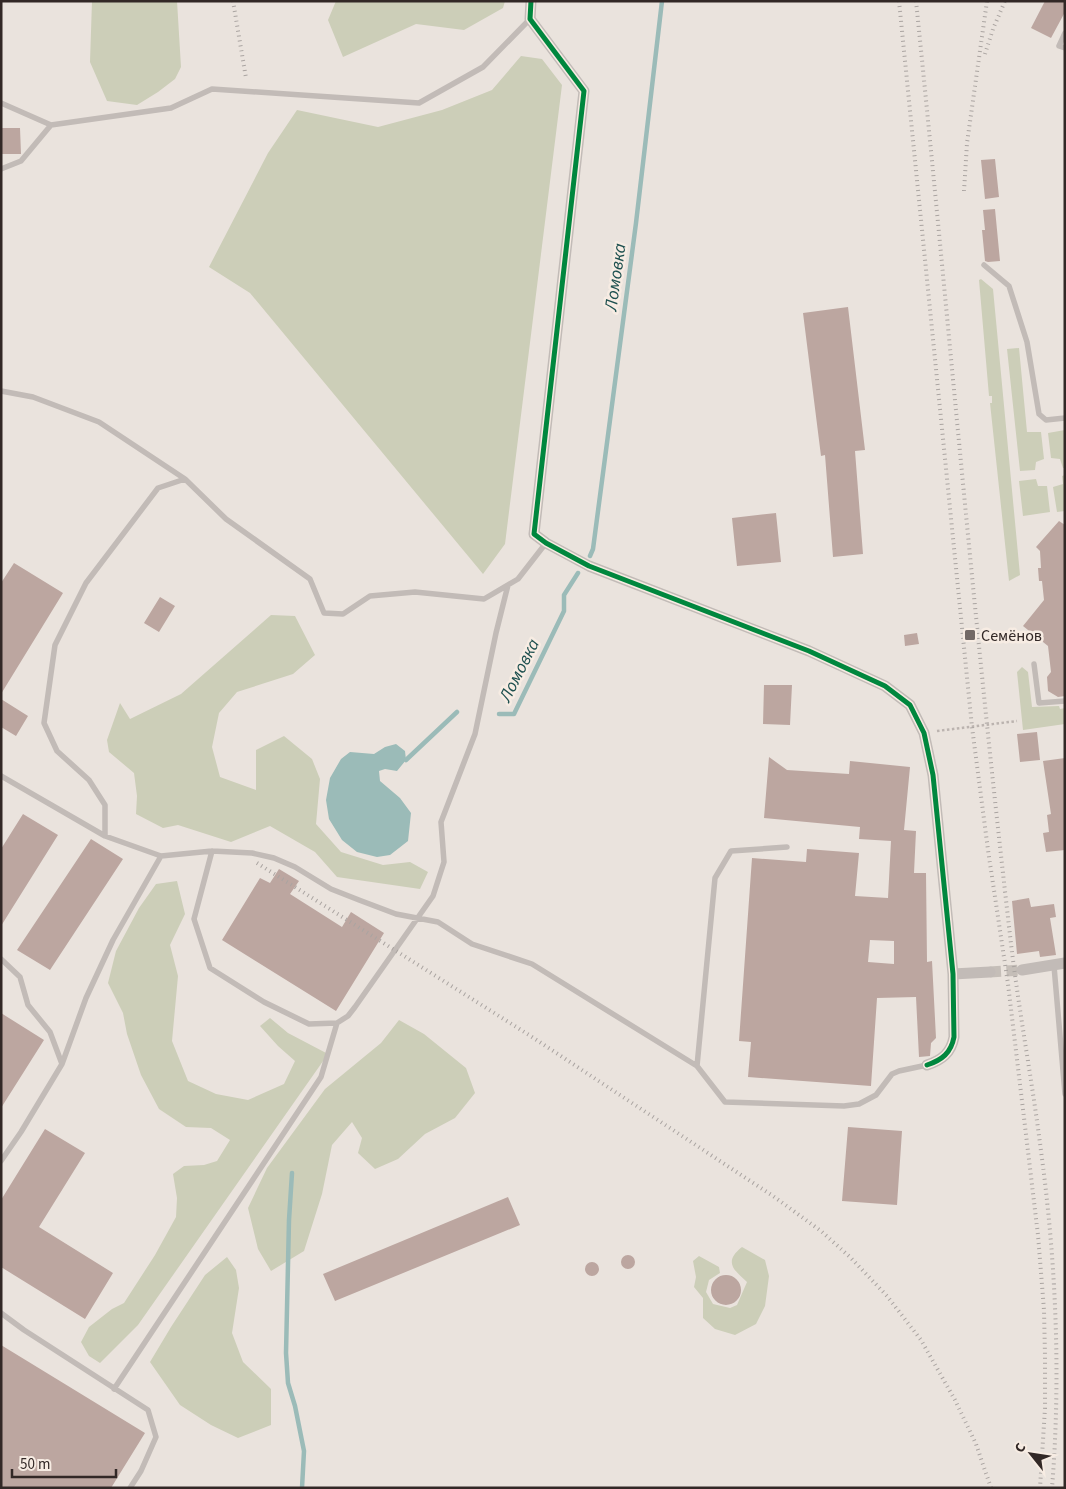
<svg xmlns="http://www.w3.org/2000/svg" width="1066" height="1489" viewBox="0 0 1066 1489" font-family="'Source Sans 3',sans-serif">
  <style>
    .green { fill: #ccceb8 }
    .water { fill: #9bbbb8 }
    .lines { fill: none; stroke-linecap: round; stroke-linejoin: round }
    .stream { stroke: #9bbbb8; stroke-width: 4.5 }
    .building { fill: #bca6a0; fill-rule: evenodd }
    .street-tunnel { stroke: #c5beb8; stroke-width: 11; stroke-dasharray: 11 5.5; stroke-linecap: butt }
    .path { stroke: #bbb3af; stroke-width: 2.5; stroke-dasharray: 2.5 2.5; stroke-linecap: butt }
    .lane { stroke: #c2bbb7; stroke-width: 5.5 }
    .street { stroke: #c2bbb7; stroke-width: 11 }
    .rail { stroke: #aaa4a1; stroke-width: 4; stroke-dasharray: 1 4; stroke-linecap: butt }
    .cycleway-casing { stroke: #f7ece3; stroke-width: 8 }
    .cycleway { stroke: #00873e; stroke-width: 5 }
    .poi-dot { fill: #726966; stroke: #f7ece3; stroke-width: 2 }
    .labels { text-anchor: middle; stroke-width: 5; stroke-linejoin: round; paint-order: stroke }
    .poi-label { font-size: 16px; fill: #322826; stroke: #f7ece3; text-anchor: start }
    .water-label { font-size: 18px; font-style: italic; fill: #1e504f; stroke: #f7ece3 }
  </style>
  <rect width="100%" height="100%" fill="#eae3dd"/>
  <path class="green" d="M92,1H177L181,67L175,79L158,92L137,105L107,101L90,62Z
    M336,1H505L503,8L464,30L416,24L343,57L328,20Z
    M521,56L542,59L562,85L505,544L483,574L250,293L209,267L268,153L297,110L378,127L442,110L492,90Z
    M981,279L993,289L1020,575L1009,581L990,403H992V396H989L979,280Z
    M1019,348L1027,432H1041L1044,459L1036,462L1035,470L1020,471L1007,349Z
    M1065,430V468H1063L1060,459L1051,458L1048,433Z
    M1065,475V511L1057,512L1053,487L1063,484L1062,476Z
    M1036,479L1038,486H1047L1050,512L1023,516L1019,481Z
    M271,615L295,616L315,655L293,674L237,692L219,713L212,747L220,777L256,790V750L284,736L312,759L320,779L316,824L341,852L383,865L410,862L428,872L420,889L337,877L315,852L270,826L231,842L178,825L163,828L136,814L137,796L134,773L109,752L107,740L120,703L130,719L181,694Z
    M1022,667L1028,672L1032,707L1059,706L1060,709L1065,708V724L1023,730L1017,672Z
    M177,881L185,914L170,945L178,976L172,1041L188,1081L216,1094L248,1100L284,1084L295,1061L278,1046L260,1026L270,1018L288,1033L328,1054L138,1325L100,1363L89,1356L81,1342L89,1327L112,1309L124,1303L155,1255L176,1217L177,1198L173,1174L184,1166L204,1165L217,1161L230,1140L211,1128L186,1127L159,1109L141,1075L127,1034L123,1013L108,983L116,951L139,908L156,884Z
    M399,1020L424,1034L466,1068L475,1093L455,1118L425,1134L398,1159L375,1169L358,1153L362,1138L352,1122L332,1145L322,1194L304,1251L271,1271L258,1249L248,1208L267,1168L325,1089L381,1043Z
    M742,1247L765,1260L769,1276L765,1306L756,1324L735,1335L715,1329L703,1318V1298L694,1287L696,1277L693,1261L699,1256L719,1267L720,1273L709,1280L706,1292L713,1304L730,1308L737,1305L747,1282C734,1270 723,1262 742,1247Z
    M227,1257L236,1270L239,1288L232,1333L243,1362L271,1389V1425L238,1438L211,1425L180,1405L150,1362L171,1327L205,1275Z"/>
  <path class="water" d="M396,744L405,751L406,760L397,771L385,769L379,771L380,781L400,798L411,813L408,841L390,855L377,857L357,852L342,840L329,819L326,800L330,778L341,759L350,752L374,754L385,747Z"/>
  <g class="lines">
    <path class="stream" d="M590,556L593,549L636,223L662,1
      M499,714H514L564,611V595L578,573
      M406,760L457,712
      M292,1173L289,1220L286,1353L288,1383L295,1406L304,1451L302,1488"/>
  </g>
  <path class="building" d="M1045,1H1065V12L1051,38L1031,28Z
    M1,128H20L21,154H1Z
    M995,159L999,197L985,199L981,160Z
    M995,209L1000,261L988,262L985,261L982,230H985L983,210Z
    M848,307L865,450L855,451L863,554L833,557L825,455L821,456L803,313Z
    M776,513L781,562L737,566L732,518Z
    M1059,521L1065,525V696L1058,697L1048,691L1047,677L1051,672L1048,646L1023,626L1044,600L1042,581H1039L1038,568H1041L1040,551L1036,547Z
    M14,563L63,593L1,694V583Z
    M160,597L175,606L159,632L144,623Z
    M917,633L919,644L905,646L904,635Z
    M764,685H792L790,725L763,724Z
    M1,699L28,716L16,736L1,727Z
    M1037,732L1040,760L1020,762L1017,734Z
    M769,757L787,770L849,774L850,761L910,767L904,830L916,831L914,873H926L927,962L932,961L936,1038L931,1043L930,1056L919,1057L916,997L877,998L871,1086L748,1077L751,1042L739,1041L752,858L806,862L807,849L859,853L855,896L888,898L891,841L859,839L860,827L764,818ZM870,940L894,941V964L868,962Z
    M1065,758V850L1046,852L1043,833L1049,832L1047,815L1051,814L1043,761Z
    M23,814L58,835L1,926V849Z
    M91,839L123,859L50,970L17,950Z
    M279,869L299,881L290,894L342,927L351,912L384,933L336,1011L222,940L260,878L270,883Z
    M1029,898L1031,907L1054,904L1056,917L1050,918L1056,955L1040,957L1039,951L1017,954L1012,901Z
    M1,1013L44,1040L1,1108Z
    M848,1127L902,1131L897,1205L842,1201Z
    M45,1129L85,1153L39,1227L113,1273L85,1319L1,1267V1200Z
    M508,1197L520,1225L335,1301L323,1274Z
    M621 1262a7 7 0 1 1 14 0a7 7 0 1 1-14 0Z
    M585 1269a7 7 0 1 1 14 0a7 7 0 1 1-14 0Z
    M711 1290a15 15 0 1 1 30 0a15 15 0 1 1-30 0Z
    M1,1345L145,1433L111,1488H1Z"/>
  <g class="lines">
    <path class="street-tunnel" d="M990,972L1022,970"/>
    <path class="path" d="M937,731L1017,721"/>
    <path class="lane" d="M1065,33L1059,46L1065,48
      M1,103L51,125
      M1,169L21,161L51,125L171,108L212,89L419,103L483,67L530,19
      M984,265L1009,286L1027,342L1039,414L1046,420L1065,418
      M1,391L33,397L99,422L185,479
      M1034,664L1039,703L1065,701
      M1,776L105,836L161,856L212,851L252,853L274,858L295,867L331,889L359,900L396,914L438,922L472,944L532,964L697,1066
      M105,836V805L89,780L57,751L44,723L55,645L86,583L158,488L185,479L226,519L310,579L324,613L343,614L370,596L415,592L484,599L518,579L546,543
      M787,847L731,851L715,878L697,1066L725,1102L844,1106L859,1104L876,1095L892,1074L899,1071L927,1065
      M212,851L194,919L210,968L264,1002L309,1024L337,1023
      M1,959L20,977L28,1005L50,1032L62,1064
      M1054,966L1065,1094
      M1,1161L21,1132L62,1064L86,998L113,940L161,856
      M1,1313L24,1330L148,1410L156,1437L141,1471L130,1488
      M114,1389L321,1077L337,1023L348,1016L355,1007L433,896L444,862L441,822L475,734L496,633L508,585"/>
    <path class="street" d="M531,1L530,19L584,91L534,534L546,543L589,566L809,651L885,686L910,705L924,733L933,775L953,974L954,1037C951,1053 942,1060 927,1065
      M1022,970L1065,963
      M953,974L990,972"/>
    <path class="rail" d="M233,1L246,78
      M899,1L972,727L988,850L1008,984L1038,1235L1044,1310L1045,1356V1408L1040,1488
      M916,1C948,312 974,624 1010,935C1018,1007 1032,1079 1041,1151C1056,1262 1061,1376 1052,1488
      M985,54L993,29L1005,1
      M964,191L967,143L987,1
      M257,863L529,1035L773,1196L821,1231L850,1257L887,1296L921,1340L955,1400L976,1444L991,1488"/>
    <defs>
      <path id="cycleway" d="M531,1L530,19L584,91L534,534L546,543L589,566L809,651L885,686L910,705L924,733L933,775L953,974L954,1037C951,1053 942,1060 927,1065"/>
    </defs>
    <use href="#cycleway" class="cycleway-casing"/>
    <use href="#cycleway" class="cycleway"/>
  </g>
  <rect class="poi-dot" x="964" y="629" width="12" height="12" rx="2.5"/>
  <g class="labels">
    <g class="poi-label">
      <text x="981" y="641">Семёнов</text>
    </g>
    <g class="water-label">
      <text transform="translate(615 277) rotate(-82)" y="6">Ломовка</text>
      <text transform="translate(519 670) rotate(-63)" y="6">Ломовка</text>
    </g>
  </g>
  <rect width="1066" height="1489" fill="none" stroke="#322826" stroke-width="5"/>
  <g transform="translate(1031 1454) rotate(300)" stroke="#f7ece3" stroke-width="4" paint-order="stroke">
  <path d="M0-4L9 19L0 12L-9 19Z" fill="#322826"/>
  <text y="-8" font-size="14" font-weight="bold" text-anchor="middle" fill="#322826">С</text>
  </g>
  <path d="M12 1469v8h104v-8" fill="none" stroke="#322826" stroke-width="2.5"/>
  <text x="20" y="1469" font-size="15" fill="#322826" stroke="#f7ece3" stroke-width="4" paint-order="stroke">50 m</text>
</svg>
